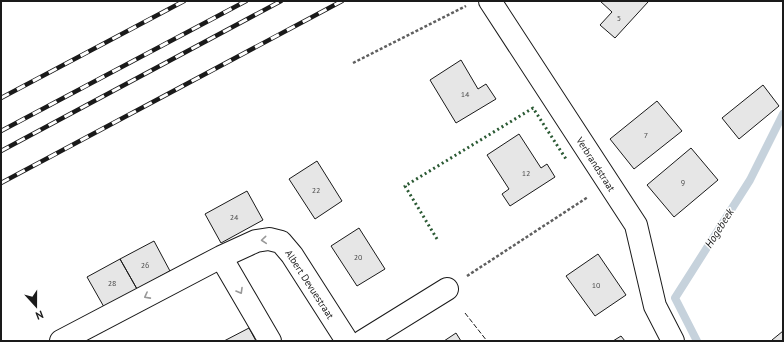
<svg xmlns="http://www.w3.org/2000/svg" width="784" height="342" viewBox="0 0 784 342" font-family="'PT Sans',sans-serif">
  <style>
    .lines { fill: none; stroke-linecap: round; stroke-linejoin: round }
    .stream { stroke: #c6d2dc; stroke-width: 8 }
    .building { fill: #e6e6e6; stroke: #1a1a1a }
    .street-casing { stroke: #1a1a1a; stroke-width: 24 }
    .path { stroke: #5f5f5f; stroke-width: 2.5; stroke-dasharray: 3 2; stroke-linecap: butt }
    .street { stroke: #fff; stroke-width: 22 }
    .rail-casing { stroke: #1a1a1a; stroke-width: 4.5 }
    .rail { stroke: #fff; stroke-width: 3; stroke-dasharray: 9; stroke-linecap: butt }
    .hedge { stroke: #2b5a34; stroke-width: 3; stroke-dasharray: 2 3; stroke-linecap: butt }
    .fence { stroke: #1a1a1a; stroke-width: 1; stroke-dasharray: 5 2; stroke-linecap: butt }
    .oneway { stroke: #989898 }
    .labels { text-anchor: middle; stroke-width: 3; stroke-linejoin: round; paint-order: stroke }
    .number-label { font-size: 8px; fill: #4d4d4d }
    .street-label { font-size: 10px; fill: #1a1a1a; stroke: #fff }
    .water-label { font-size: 11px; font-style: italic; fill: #1a1a1a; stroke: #fff }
  </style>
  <rect width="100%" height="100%" fill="#fff"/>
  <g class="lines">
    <path class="stream" d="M697,341L675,298L750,180L783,114"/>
  </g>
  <path class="building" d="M600,1H647L648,2L615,38L600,25L612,12Z
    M461,60L478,89L486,84L496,99L456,123L430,80Z
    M763,85L779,106L739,139L722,118Z
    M657,101L682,131L634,169L610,139Z
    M519,134L541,168L547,164L555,177L510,206L502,194L509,189L487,155Z
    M691,148L718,180L674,217L647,185Z
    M317,161L342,201L315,219L289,179Z
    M247,191L263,220L221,243L205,214Z
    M359,228L385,269L357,286L331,246Z
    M154,241L170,271L137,289L120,259Z
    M598,254L626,295L595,316L566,276Z
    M120,259L137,289L104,307L87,277Z
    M249,328L256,341H224Z
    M783,331V341H772V340Z
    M456,333L461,341H444Z
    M621,336L625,341H613Z"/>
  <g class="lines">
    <defs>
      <path id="street" d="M490,1L636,225L655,306L673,341
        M221,257L270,341
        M61,341L221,257L256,241L269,239L281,242L292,255L347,341
        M363,341L447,289"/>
    </defs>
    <use href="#street" class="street-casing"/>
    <path class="path" d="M353,63L466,6
      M467,276L588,197"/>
    <use href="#street" class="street"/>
    <defs>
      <path id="rail" d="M1,98L184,1
        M1,131L246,1
        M1,151L281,1
        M1,183L342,1"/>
    </defs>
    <use href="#rail" class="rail-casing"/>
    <use href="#rail" class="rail"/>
    <path class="hedge" d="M437,239L405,186L533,108L566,159"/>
    <path class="fence" d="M465,313L487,341"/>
  </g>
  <defs><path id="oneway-chevron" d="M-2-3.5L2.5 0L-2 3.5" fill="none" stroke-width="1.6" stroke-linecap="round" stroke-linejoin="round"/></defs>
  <g class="oneway">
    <use href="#oneway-chevron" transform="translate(264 240) rotate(175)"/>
    <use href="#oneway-chevron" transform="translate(240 291) rotate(60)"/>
    <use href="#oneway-chevron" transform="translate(147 296) rotate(152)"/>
  </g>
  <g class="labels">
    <g class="number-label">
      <text x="619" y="21">5</text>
      <text x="465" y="97">14</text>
      <text x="646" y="138">7</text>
      <text x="526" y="176">12</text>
      <text x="683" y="185">9</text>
      <text x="316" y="193">22</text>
      <text x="234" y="220">24</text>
      <text x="358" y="260">20</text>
      <text x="145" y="268">26</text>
      <text x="112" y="286">28</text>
      <text x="596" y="288">10</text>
    </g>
    <g class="street-label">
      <text transform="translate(596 164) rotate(57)" y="4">Verbrandstraat</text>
      <text transform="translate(310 284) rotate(57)" y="4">Albert Devuestraat</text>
    </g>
    <g class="water-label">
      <text transform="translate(719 228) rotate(-58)" y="4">Hogebeek</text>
    </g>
  </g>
  <rect width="784" height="342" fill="none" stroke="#1a1a1a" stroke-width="4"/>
  <g transform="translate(36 306) rotate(159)" stroke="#ffffff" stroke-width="3" paint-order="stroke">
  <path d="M0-3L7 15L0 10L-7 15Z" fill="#1a1a1a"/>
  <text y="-6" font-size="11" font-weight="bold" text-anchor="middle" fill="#1a1a1a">N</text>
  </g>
</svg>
